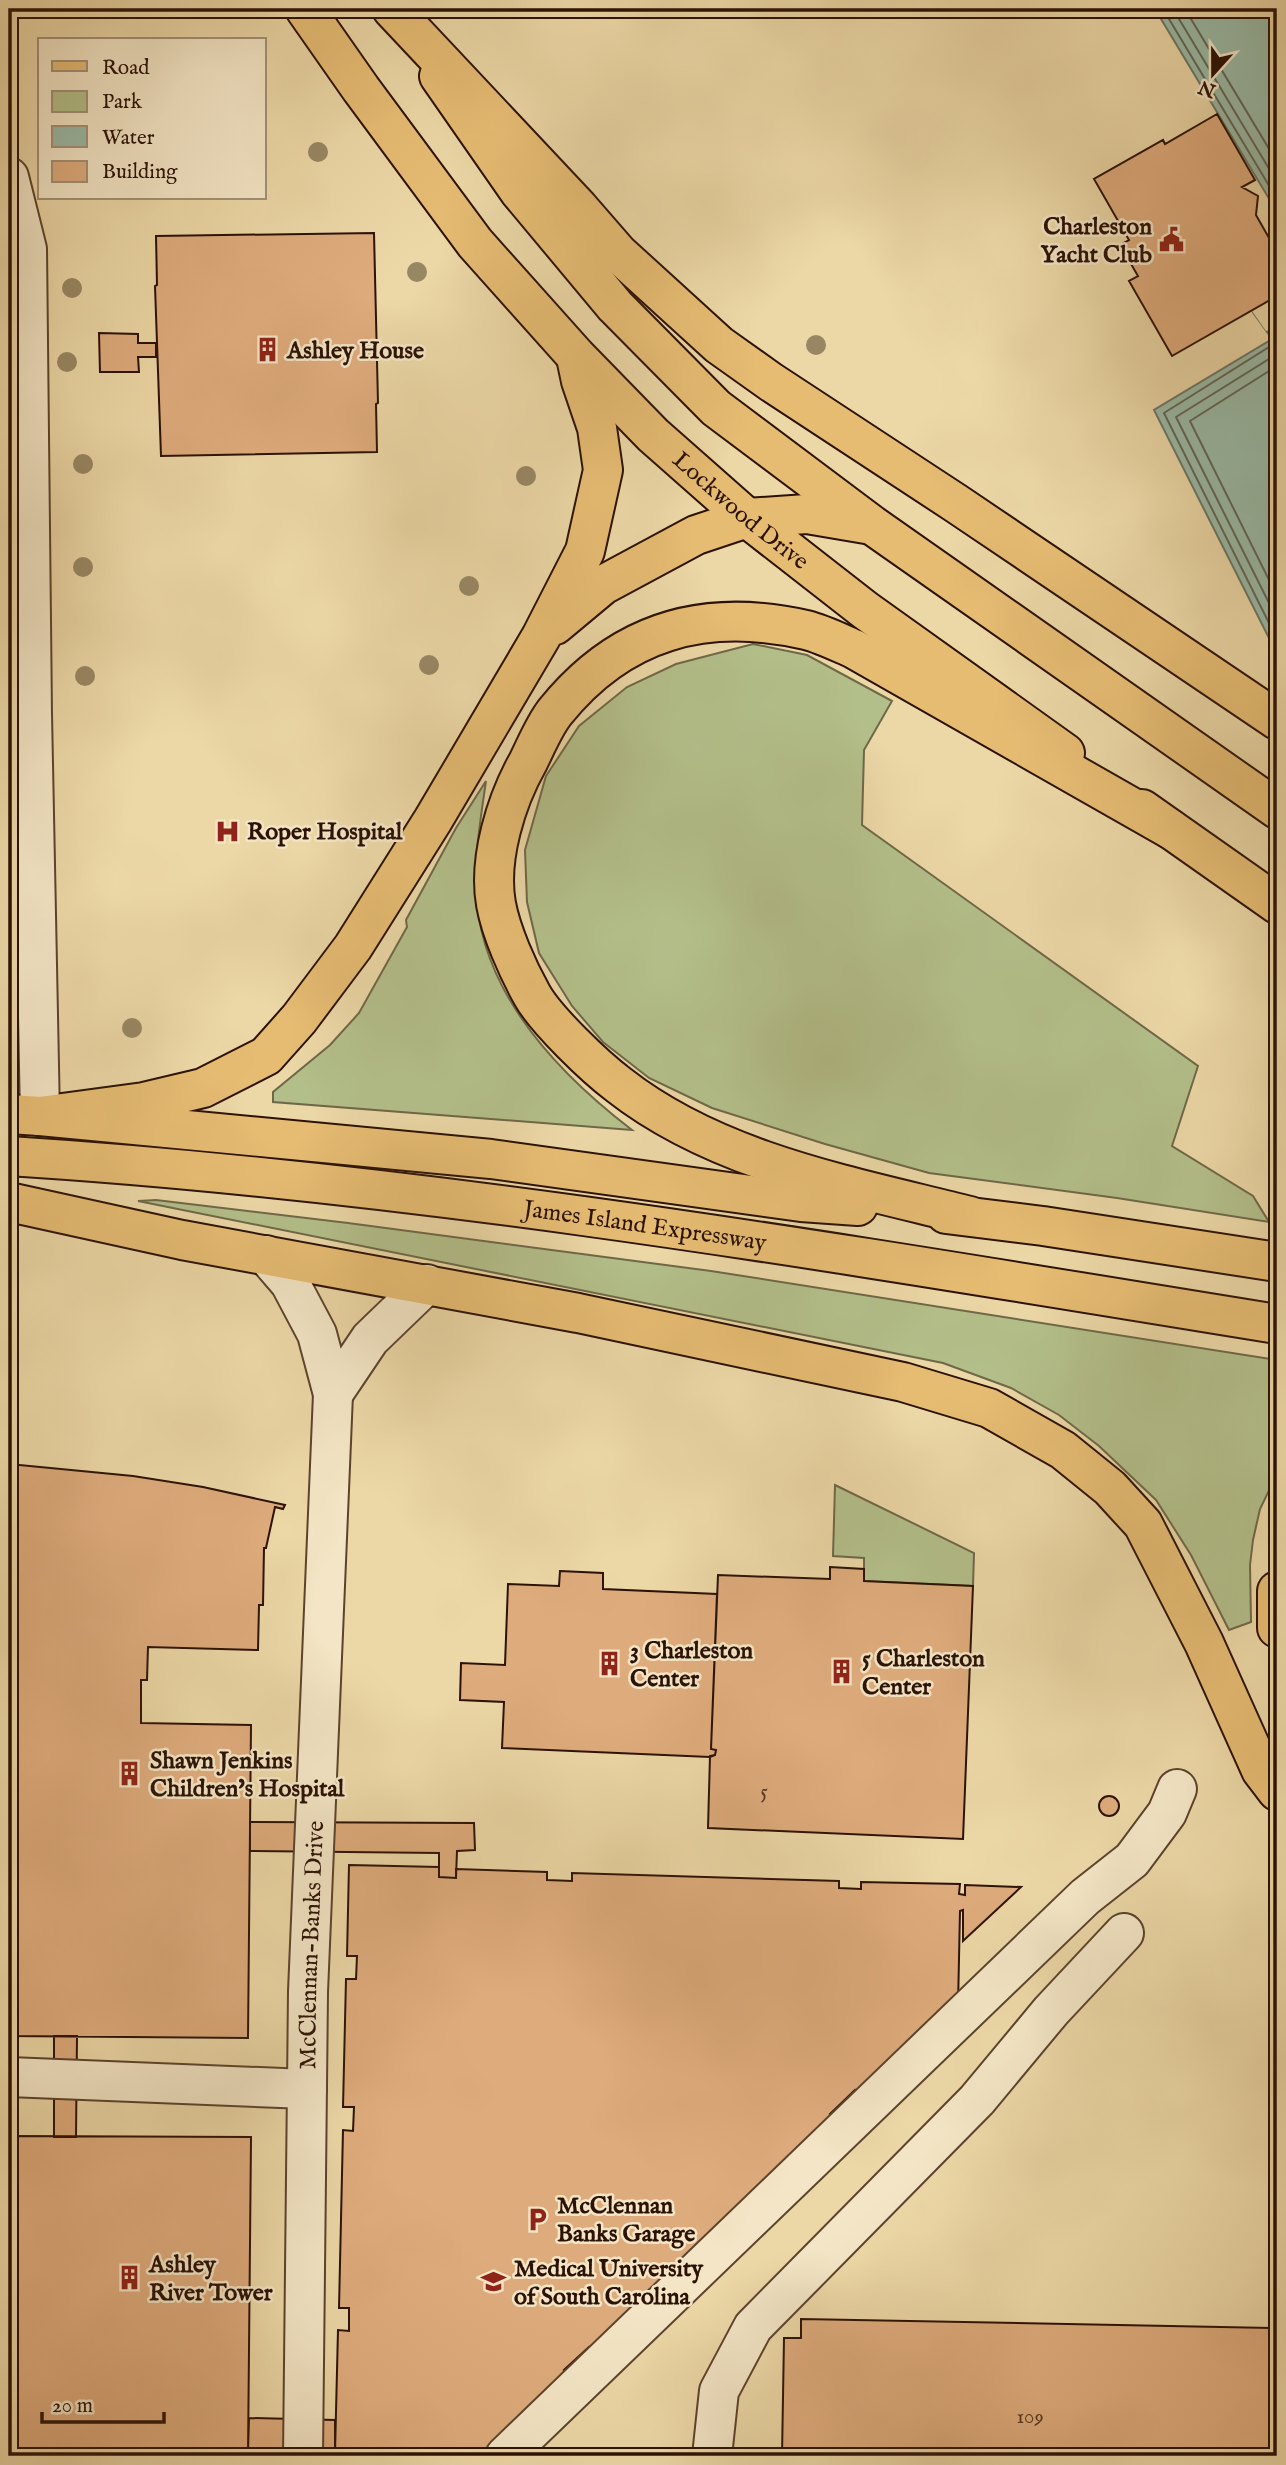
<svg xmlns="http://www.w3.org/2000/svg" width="1286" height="2465" viewBox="0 0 1286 2465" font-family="'IM FELL English',serif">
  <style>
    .green { fill: #b3bf8a; stroke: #6f6848; stroke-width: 2 }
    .water { fill: #99baa6; stroke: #6d7766; stroke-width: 2 }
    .pier { fill: #ecd7a6 }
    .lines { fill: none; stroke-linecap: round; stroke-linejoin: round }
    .shore { stroke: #626656; stroke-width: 2 }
    .building { fill: #deab7c; stroke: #2b1205; stroke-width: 2 }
    .minor-casing { stroke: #5b432d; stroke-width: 42 }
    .major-casing { stroke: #2b1205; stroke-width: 42 }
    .highway-casing { stroke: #2b1205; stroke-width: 42 }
    .minor { stroke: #f3e5c5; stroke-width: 38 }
    .major { stroke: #e6bc73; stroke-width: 38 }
    .highway { stroke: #e6bc73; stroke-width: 38 }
    .tree { fill: #988763 }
    .labels { text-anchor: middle; stroke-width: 5; stroke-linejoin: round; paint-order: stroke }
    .number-label { font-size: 21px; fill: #583823 }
    .poi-label { font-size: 24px; font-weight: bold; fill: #2b1205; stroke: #f3e5c5; text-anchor: start }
    .street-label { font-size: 24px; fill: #2b1205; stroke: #f3e5c5 }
  </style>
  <rect width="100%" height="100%" fill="#ecd7a6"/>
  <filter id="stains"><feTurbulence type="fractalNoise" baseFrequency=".00286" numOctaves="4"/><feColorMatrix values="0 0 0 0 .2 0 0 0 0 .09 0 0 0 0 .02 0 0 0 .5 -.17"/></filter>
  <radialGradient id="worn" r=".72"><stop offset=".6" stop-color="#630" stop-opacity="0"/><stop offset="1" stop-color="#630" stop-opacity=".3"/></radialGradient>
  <path class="green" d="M753,644L807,655L892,701L864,750L862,825L1198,1066L1172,1146L1253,1196L1269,1222L1117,1198L929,1173L825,1144L712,1108L649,1078L603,1042L572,1006L539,953L527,902L525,850L546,776L579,726L627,687L676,664Z
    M486,781C481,816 475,851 476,887C478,990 555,1071 632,1130L273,1102V1092L330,1045L359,1013L407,927L406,920L456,828Z
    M156,1200L348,1223L711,1271L1277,1360V1474L1260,1509L1253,1540L1250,1565L1251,1622L1229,1630L1191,1555L1156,1500L1099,1446L1059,1415L1011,1388L943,1363L138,1201Z
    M835,1485L974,1553L973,1586L864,1581V1558L833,1556Z"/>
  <path class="water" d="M1155,9H1277V212Z
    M1277,295V654L1154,410L1272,339L1252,311Z"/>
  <path class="pier" d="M1277,295V324L1266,331L1252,311Z"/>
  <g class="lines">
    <path class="shore" d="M1163,9L1277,199
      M1173,9L1277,182
      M1185,9L1277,162
      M1277,342L1164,413L1277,639
      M1277,354L1176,417L1277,619
      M1277,366L1190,421L1277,596"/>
  </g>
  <path class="building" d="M1217,114L1255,180L1242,187L1258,196L1256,215L1277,252V296L1172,356L1129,281L1138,276L1120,245L1129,240L1094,179L1163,140L1165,144Z
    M374,233L378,403L376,404L377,452L161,456L155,286L157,285L156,236Z
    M99,333L138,334V343H156V357H138L139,372H100Z
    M9,1464L133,1476L203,1487L285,1505L283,1509L275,1507L266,1548H264L263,1605H259L258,1650L148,1647L147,1680H141V1723L251,1725L248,2038L9,2036Z
    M830,1567L864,1569V1581L973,1586L963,1839L708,1828L710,1756L715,1755L716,1750L711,1749L718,1575L830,1579Z
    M560,1571L603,1573V1589L717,1594L711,1749L716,1750L715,1755L710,1757L502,1748L504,1702L460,1700L461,1663L505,1665L508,1584L559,1586Z
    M1099 1806a10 10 0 1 1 20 0a10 10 0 1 1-20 0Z
    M250,1822L474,1823L475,1850L457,1851L456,1878L439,1877V1853L250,1851Z
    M349,1865L439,1867V1877L456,1878V1869L547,1872V1880L572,1881V1873L839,1881V1888L861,1889V1882L960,1884L959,1894L965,1895V1885L1021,1887L963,1941V1910L960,1911L958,2006L861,2097L855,2090L830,2114L837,2121L593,2352L589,2347L564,2370L568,2373L480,2456H347V2453H335L338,2330L349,2331V2308H339L343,2130L353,2131L354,2107H343L346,1979H356L357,1956H347Z
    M54,2036H77L76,2137H54Z
    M9,2136L251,2137L248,2456H9Z
    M801,2319L1277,2328V2456H782L784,2338H801Z
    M249,2418L335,2420V2453L248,2451Z"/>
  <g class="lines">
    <defs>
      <g id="minor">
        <path d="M9,177L27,249L32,714L40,1116"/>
        <path d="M266,1255L290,1283L317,1334L333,1394L370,1339L427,1284"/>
        <path d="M9,2077L307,2089"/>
        <path id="s1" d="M303,2456L308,1992L333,1394"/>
        <path d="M505,2456L1085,1897L1132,1860L1167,1813L1177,1789"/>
        <path d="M712,2456L719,2391L753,2327L977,2100L1051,2011L1124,1933"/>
      </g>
      <g id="major">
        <path id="s2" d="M305,9L361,89L475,243L576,356L653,435L747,518L865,610L1065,753"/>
        <path d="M439,76L519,191L615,306L716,408L872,525L1277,809"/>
        <path d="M555,625L603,585L696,535L747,518L807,514L866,524"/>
        <path d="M1142,809L1277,904"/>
        <path d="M9,1114L40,1116L144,1102L203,1088L266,1056L299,1019L353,947L433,820L541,637L585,551L603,470L597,428L581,381L577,362"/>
        <path d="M9,1202L182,1240L578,1313L903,1382L989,1408L1063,1450L1110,1488L1143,1524L1204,1643L1261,1770L1277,1791"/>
      </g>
      <g id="highway">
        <path d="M392,9L578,207L618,253L719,345L771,382L957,504L1277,720"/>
        <path d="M40,1116L491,1159L801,1202L858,1206"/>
        <path id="s3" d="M9,1156C435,1183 856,1256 1277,1324"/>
        <path d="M946,1214L1043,1226L1277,1262"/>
        <path d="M970,1216C851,1186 717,1162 619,1085C595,1067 546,1020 532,995C518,970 501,932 496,904C488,859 506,801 528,762C536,746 544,726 555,712C621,630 705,607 806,630C822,634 838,642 854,649L1170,829"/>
        <path d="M1277,1591V1628"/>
      </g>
    </defs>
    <use href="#minor" class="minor-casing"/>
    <use href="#major" class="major-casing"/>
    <use href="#highway" class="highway-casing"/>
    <use href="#minor" class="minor"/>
    <use href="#major" class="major"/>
    <use href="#highway" class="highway"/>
  </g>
  <g class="tree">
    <circle cx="318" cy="152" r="10"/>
    <circle cx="417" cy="272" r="10"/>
    <circle cx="72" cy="288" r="10"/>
    <circle cx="816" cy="345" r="10"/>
    <circle cx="67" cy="362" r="10"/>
    <circle cx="83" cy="464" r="10"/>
    <circle cx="526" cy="476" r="10"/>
    <circle cx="83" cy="567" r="10"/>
    <circle cx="469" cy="586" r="10"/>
    <circle cx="429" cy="665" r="10"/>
    <circle cx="85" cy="676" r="10"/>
    <circle cx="132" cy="1028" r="10"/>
  </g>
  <defs>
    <symbol id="civic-bare" viewBox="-9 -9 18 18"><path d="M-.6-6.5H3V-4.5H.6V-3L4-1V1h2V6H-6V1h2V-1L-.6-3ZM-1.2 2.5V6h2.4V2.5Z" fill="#8f2418" stroke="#f3e5c5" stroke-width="2.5" paint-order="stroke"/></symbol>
    <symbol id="building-bare" viewBox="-9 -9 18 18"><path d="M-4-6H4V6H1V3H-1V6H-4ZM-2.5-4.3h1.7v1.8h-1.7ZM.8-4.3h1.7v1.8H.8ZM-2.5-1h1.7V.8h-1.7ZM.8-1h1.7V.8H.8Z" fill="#8f2418" stroke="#f3e5c5" stroke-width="2.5" paint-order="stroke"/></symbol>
    <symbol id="hospital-bare" viewBox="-9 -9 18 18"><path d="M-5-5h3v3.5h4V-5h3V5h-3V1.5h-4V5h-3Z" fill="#8f2418" stroke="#f3e5c5" stroke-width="2.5" paint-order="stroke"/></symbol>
    <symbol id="parking-bare" viewBox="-9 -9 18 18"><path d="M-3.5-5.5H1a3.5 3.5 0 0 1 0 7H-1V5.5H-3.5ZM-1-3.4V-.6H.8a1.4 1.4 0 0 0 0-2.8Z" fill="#8f2418" stroke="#f3e5c5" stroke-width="2.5" paint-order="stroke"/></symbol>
    <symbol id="university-bare" viewBox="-9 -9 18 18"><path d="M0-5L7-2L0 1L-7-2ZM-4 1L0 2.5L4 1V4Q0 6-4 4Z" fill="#8f2418" stroke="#f3e5c5" stroke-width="2.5" paint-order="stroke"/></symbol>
  </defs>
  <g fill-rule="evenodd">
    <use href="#civic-bare" x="1154" y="222" width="35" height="35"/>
    <use href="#building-bare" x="250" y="332" width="35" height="35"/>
    <use href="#hospital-bare" x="210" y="814" width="35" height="35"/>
    <use href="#building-bare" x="592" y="1646" width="35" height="35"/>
    <use href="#building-bare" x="824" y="1654" width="35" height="35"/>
    <use href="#building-bare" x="112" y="1756" width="35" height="35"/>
    <use href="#parking-bare" x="520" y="2202" width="35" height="35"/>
    <use href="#building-bare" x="112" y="2260" width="35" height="35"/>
    <use href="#university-bare" x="476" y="2264" width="35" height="35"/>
  </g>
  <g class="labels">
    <g class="number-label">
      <text x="764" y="1798">5</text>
      <text x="1030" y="2423">109</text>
    </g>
    <g class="poi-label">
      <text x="1152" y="234" text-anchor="end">Charleston<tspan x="1152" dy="28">Yacht Club</tspan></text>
      <text x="287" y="358">Ashley House</text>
      <text x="247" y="839">Roper Hospital</text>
      <text x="630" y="1658">3 Charleston<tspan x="630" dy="28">Center</tspan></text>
      <text x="862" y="1666">5 Charleston<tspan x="862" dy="28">Center</tspan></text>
      <text x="150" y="1768">Shawn Jenkins<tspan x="150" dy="28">Children's Hospital</tspan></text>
      <text x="557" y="2213">McClennan<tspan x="557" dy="28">Banks Garage</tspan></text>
      <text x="149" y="2272">Ashley<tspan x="149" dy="28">River Tower</tspan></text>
      <text x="514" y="2276">Medical University<tspan x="514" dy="28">of South Carolina</tspan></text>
    </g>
    <g class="street-label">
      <text dy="8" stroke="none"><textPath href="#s2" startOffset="667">Lockwood Drive</textPath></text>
      <text dy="8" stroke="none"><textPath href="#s3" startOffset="640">James Island Expressway</textPath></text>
      <text dy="8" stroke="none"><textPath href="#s1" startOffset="511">McClennan-Banks Drive</textPath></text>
    </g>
  </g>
  <rect width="1286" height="2465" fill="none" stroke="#ecd7a6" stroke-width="35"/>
  <rect x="10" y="10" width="1265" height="2444" fill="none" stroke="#2b1205" stroke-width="3.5"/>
  <rect x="18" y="18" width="1251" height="2430" fill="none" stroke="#2b1205" stroke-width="2"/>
  <rect x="38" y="38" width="228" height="161" fill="#f3e5c5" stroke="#a39178" stroke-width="2"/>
  <rect x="52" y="61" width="35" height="10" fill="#e6bc73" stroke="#a39178" stroke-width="2"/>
  <text x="102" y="74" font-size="21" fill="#2b1205">Road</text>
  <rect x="52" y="91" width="35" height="21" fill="#b3bf8a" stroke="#a39178" stroke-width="2"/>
  <text x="102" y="108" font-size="21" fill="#2b1205">Park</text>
  <rect x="52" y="126" width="35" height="21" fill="#99baa6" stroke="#a39178" stroke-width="2"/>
  <text x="102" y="144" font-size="21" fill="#2b1205">Water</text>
  <rect x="52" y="161" width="35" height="21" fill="#deab7c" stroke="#a39178" stroke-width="2"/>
  <text x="102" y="178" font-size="21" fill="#2b1205">Building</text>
  <g transform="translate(1213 74) rotate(201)" stroke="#f3e5c5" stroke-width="5" paint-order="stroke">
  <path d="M0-5L12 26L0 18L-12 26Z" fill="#2b1205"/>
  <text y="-10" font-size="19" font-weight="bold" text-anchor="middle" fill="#2b1205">N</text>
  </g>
  <path d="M42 2412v10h122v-10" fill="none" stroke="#2b1205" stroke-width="3.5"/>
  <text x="52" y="2412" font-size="21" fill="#2b1205" stroke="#f3e5c5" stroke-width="5" paint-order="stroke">20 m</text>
  <rect width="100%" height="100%" filter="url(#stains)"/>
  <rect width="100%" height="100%" fill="url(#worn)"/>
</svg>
